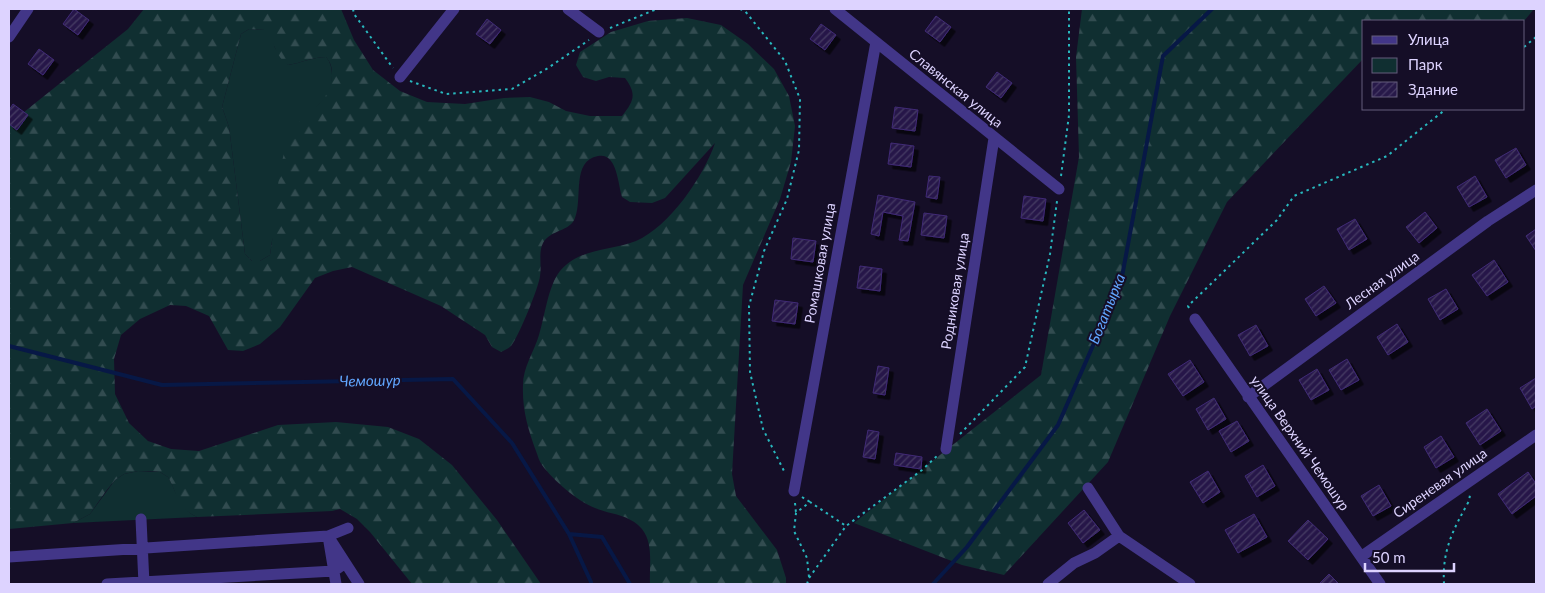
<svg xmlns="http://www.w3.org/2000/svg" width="1545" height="593" viewBox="0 0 1545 593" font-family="Lato,sans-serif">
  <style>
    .green { fill: #102f31 }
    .forest { fill: url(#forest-firs); fill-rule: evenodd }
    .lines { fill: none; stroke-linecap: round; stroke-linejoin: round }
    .stream { stroke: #071846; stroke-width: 4 }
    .building { fill: url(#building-hatch); stroke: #402a76; filter: url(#shadow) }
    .path { stroke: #28b8be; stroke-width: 2; stroke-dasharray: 2.5 4; stroke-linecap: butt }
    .minor { stroke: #423688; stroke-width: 11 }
    .labels { text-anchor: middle; stroke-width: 4; stroke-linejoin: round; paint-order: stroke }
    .street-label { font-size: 14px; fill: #ddd3ff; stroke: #150e27 }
    .water-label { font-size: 15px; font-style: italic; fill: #61a6ff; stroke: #150e27 }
  </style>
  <defs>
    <pattern id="forest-firs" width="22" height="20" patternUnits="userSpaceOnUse" patternTransform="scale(1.25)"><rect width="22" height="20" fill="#102f31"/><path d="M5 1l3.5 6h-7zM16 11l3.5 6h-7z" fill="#324c50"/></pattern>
    <pattern id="building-hatch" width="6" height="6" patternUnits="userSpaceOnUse" patternTransform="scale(1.25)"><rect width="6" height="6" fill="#271949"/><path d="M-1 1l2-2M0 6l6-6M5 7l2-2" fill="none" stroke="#463a64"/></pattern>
    <filter id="shadow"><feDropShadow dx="4.5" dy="4.5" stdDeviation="0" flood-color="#0009"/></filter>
  </defs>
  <rect width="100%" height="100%" fill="#150e27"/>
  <path class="green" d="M249,29L266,30L272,38L275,48L288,65C301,63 313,57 326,57C335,67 333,86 326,97C323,101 318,105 315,109L272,241L270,255L260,261H252L245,254L229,127L222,107L241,34Z
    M138,471L160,472L168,477C177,492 179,509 197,517L73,523L90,514L115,480L124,474Z"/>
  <path class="forest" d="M144,9H341L354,40L373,70L400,91L427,102L465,104L504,98L530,97L549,102L566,111L590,116H622C634,101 637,94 625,78L609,77L596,81L583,77L576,65L580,52L611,32L648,21L687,18L721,25L748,44L774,69L789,96L795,126L791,162L780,199L743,285L732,474L736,496L777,550L786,578V584H650C649,567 654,544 642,529C629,514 612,515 595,508C577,501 553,480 542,465C539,461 538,456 536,451C528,429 522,409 523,385C523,367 534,352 539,335C545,316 548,286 560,271C579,248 611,251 636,241C669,227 704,176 715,143L665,198L652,203L630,202L622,197C618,184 617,152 598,156C571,161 583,198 575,218C570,232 551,229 543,243C538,253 542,265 540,276C539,287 518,338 511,346C508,349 504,350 501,352L492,347L485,335L441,306L352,267L333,271L315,278L280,327L260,344L243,351L228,350L209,316L186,306L170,305L140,319L121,335L114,359L115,394L129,423L148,441L171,449L199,451L278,425L336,422L388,427L419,439L452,465L497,520L541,584H412L370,532L357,519L340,509L332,511L197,517C174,506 179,495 168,477L160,472L149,471H138L124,474L115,480L106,491L90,514L73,523L9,529V124L128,29ZM249,29L265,30C275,42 275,56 288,65C301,63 313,57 326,57C331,63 332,67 332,74C330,109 302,109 290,135C287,140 286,147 284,153C275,187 276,221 270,255L260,261H252L245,254L229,127L222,107L241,34Z
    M1082,9H1534L1524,21H1364V58L1227,202L1170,316L1108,462L1004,575L962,565L854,523L1041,375L1079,157L1076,57Z"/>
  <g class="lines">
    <path class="stream" d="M9,346L162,385L453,379L512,443L569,534L602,537L630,584
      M569,534L591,582V584
      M933,584L967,547L1058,425L1121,282L1163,56L1212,9"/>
  </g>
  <path class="building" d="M74,9L89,20L78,35L63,24Z
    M936,16L951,27L940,42L925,31Z
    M487,19L501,30L490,44L476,34Z
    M821,24L836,35L825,50L810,39Z
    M39,49L54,60L43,75L28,64Z
    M997,72L1012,83L1001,98L986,87Z
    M13,104L28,115L17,130L9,124V110Z
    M895,107L918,110L915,131L892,128Z
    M891,143L914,146L911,167L888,164Z
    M1516,148L1526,165L1506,178L1495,160Z
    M929,176L940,177L937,199L926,197Z
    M1475,176L1487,197L1469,207L1457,187Z
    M878,195L915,202L908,241L899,240L903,216L883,212L879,236L871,234Z
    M1024,196L1046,199L1043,221L1021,218Z
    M1425,212L1437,228L1419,243L1406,227Z
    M924,213L947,216L944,238L921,235Z
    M1355,219L1367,239L1349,250L1337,229Z
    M1536,229V251L1526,236Z
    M793,238L816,241L813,262L791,259Z
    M1494,260L1508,282L1487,296L1472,275Z
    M860,266L882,269L880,291L857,288Z
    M1324,286L1336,303L1316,316L1305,299Z
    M1446,289L1458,309L1440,320L1428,299Z
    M775,300L798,303L795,324L772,321Z
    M1397,324L1408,342L1388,355L1377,337Z
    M1256,325L1268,346L1250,356L1238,335Z
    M1347,359L1359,380L1341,390L1329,370Z
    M1190,360L1204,382L1183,396L1168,374Z
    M878,366L889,368L885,395L873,393Z
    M1317,369L1329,390L1311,400L1299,380Z
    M1536,378V406L1532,409L1520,388Z
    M1214,398L1226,419L1208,430L1196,409Z
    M1487,409L1501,431L1480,445L1466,423Z
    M1237,421L1249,441L1231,452L1219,431Z
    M868,430L879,432L875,459L863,457Z
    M1441,436L1454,457L1436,468L1424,447Z
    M896,453L922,457L921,469L894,465Z
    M1263,465L1275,486L1257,497L1245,476Z
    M1208,471L1220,492L1203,503L1190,482Z
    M1528,472L1536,484V496L1512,514L1498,494Z
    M1379,485L1391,506L1373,516L1361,496Z
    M1084,510L1100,530L1083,543L1068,523Z
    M1254,514L1267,537L1238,553L1225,530Z
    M1308,520L1328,539L1308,560L1288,541Z
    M1329,574L1339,584H1319Z"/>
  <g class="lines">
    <path class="path" d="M353,9L354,14L393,68
      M740,9L745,11L785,61L800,99L799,150L787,199L764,251L749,306L750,372L763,429L785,473
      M610,28L657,9
      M1524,47L1536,37
      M410,81L446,94L512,89L548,68L589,40
      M1061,176L1069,115V9
      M1189,308L1188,306L1277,220L1294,196L1387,156L1446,109
      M960,434L1025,367L1050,254L1057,201
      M802,497L810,502
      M795,503L796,513
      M809,577L807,558L794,531L796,513L810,502L846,526
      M807,584L809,578L846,526L922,470L937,456
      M1444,584C1442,550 1453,530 1469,501L1470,495"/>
    <path class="minor" d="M568,9L599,32
      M835,9L1059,189
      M9,37L28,9
      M400,77L454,9
      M1195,319L1380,584
      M1248,397L1488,221L1536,190
      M946,449L994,138
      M1088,488L1119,536L1190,584
      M794,491L876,42
      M141,519L144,584
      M328,536L359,584
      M329,542L336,584
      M1362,556L1536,435
      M9,557L328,536L348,528
      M107,584L334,571L344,564
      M1048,584L1074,563L1095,553L1119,536"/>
  </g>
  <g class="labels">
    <g class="street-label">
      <text transform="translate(956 88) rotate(39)" y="5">Славянская улица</text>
      <text transform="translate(820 263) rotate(-80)" y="5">Ромашковая улица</text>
      <text transform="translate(1382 280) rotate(-36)" y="5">Лесная улица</text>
      <text transform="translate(955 291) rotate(-81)" y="5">Родниковая улица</text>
      <text transform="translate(1300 443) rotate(55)" y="5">улица Верхний Чемошур</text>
      <text transform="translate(1440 483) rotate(-35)" y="5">Сиреневая улица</text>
    </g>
    <g class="water-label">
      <text transform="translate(1107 309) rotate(-68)" y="5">Богатырка</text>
      <text transform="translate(370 381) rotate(-1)" y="5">Чемошур</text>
    </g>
  </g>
  <rect width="1545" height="593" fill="none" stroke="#ddd3ff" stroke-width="20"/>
  <rect x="1362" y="20" width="162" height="90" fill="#150e27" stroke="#655d7d"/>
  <rect x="1372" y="36" width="25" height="8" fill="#423688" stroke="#655d7d"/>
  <text x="1408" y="45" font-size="15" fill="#ddd3ff">Улица</text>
  <rect x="1372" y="58" width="25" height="15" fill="#102f31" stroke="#655d7d"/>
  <text x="1408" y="70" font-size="15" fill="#ddd3ff">Парк</text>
  <rect x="1372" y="82" width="25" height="15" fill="url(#building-hatch)" stroke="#655d7d"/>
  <text x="1408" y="95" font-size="15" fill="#ddd3ff">Здание</text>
  <path d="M1365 563v8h89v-8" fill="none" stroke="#ddd3ff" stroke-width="2.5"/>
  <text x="1372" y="563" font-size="15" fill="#ddd3ff" stroke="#150e27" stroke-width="4" paint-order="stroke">50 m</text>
</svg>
